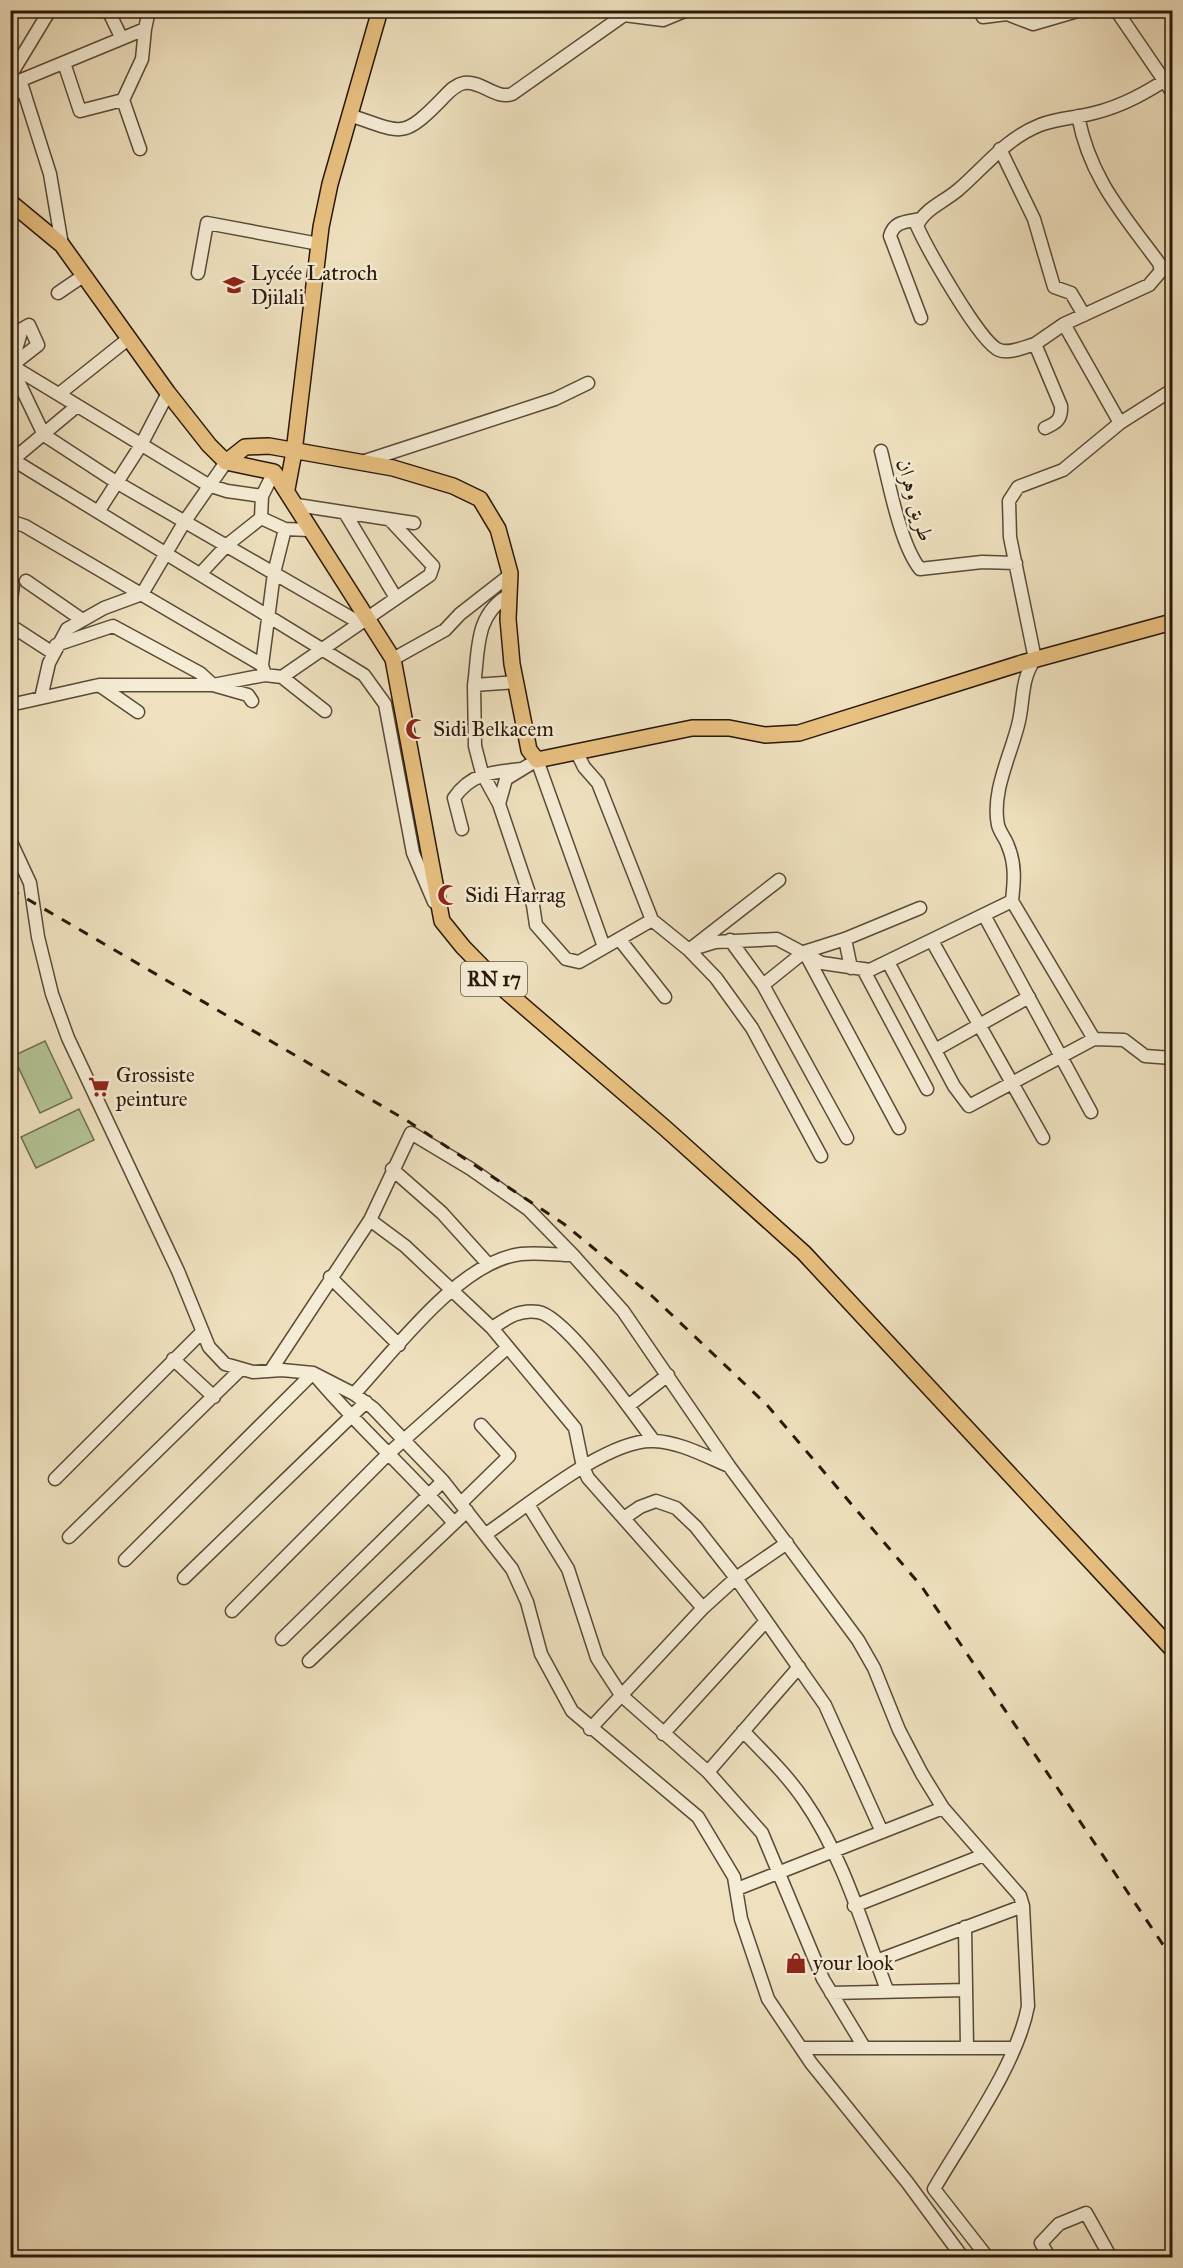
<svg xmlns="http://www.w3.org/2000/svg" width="1183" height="2268" viewBox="0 0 1183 2268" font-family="'IM FELL Great Primer',Amiri,serif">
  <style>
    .green { fill: #b4c496; stroke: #6e6e50; stroke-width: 1.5 }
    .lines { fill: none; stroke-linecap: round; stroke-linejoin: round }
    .minor-casing { stroke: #5a4a36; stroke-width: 15 }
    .major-casing { stroke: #281709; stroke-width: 18 }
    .minor { stroke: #f5ecd5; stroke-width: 12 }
    .major { stroke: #e8c080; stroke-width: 15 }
    .rail { stroke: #281709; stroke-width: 3; stroke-dasharray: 10 10; stroke-linecap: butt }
    .labels { text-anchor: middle; stroke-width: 5; stroke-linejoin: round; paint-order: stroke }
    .shield { fill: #f5ecd5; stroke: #665746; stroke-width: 1.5 }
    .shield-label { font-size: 20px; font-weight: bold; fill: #281709 }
    .poi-label { font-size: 21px; fill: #281709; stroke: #f5ecd5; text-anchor: start }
    .street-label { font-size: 21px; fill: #281709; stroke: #f5ecd5 }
  </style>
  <rect width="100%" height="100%" fill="#efe1bf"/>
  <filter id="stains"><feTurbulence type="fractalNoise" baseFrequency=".00333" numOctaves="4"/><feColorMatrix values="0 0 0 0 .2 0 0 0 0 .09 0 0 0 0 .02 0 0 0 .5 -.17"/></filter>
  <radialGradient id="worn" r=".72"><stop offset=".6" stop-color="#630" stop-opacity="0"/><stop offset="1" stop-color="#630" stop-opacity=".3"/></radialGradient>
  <path class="green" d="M45,1041L72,1098L40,1113L13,1056Z
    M79,1109L94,1140L36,1168L21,1137Z"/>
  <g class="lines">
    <defs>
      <path id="minor" d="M108,10L121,37
        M979,10L983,17L1007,14L1033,24L1081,10
        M1116,10L1172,92
        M64,63L80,111L123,100L142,59L145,29
        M10,76L50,10
        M19,81L145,29L149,10
        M23,89L50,174L62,245
        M10,96L23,89L21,84
        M123,100L140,149
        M349,115C402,132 401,141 442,99C448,93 454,85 464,83C481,80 496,100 512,94L624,15L663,20L687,10
        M1000,149L1034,219L1054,287L1071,293L1084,315
        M920,219C906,222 894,221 890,236L921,318
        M198,273L207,223L319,244
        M58,293L83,276
        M29,325L38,345L11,366L22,329Z
        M1035,344L1064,324L1149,285L1161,271L1159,263C1122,213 1090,178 1078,116
        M10,364L44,435L116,482L360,623
        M12,366L208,485L227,491L262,496
        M59,394L128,339
        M1120,423L1172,390
        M1045,428C1056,423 1062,420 1061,406L1035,344C1024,347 1010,354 999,350C980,343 927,248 917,226C924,209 944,202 958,190C985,167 1005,139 1040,125C1058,118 1076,118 1094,113C1123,106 1147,92 1172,76
        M881,451C889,483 900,544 920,569L982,562L1016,563
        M10,458L364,675L385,704L413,853L434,902
        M10,462L77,406
        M362,462L555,399L588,383
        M274,472L262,496L261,518L285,529L309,530
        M297,505L414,523
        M98,512L141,445L168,393
        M345,513L396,598
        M10,521L25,526L262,665L265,675L282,677L325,711
        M201,573L227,545L261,518
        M10,579L13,585L10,607
        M26,581L81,619
        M16,629L53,653
        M56,645L113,626L200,673L213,685L248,695L252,701
        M393,659L445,630L460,614L510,575
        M262,665L274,573L285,529
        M282,677L430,575L433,566L390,520
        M516,682L474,685L475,746L482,773L499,804L533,905L536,925L566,959L579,962L652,920
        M99,685H213L265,675
        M474,685C479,651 474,615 509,595
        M41,698L49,663L67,629L104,608L142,594L185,521L226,462
        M10,705L99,685L138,712
        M577,753L584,767L598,783L652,920L689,950L716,978L752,1028L821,1156
        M499,804L506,779L537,760L604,947
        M462,829L454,798C471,773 492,772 521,769
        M10,840L30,883L38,937L52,994L68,1038L178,1271L209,1347L225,1364L253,1372L282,1370L313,1373L354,1394L373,1408L443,1481L512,1569L527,1602L541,1654L572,1711L698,1817L734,1877L741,1919L768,1999L811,2063L907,2182L963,2258
        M779,880L689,950L715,942L777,939L822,963L870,970L1012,901L1094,1039
        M1012,901C1014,882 1016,865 1008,846C1006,839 1000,833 998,825C991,791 1012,753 1019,721C1024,698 1021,679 1035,659L1010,537L1009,501L1018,487L1063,470L1120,423L1064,324
        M984,915L1091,1112
        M845,939L851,968
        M620,940L665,997
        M730,940L763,985L847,1138
        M932,941L1043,1138
        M805,953L899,1128
        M888,962L954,1086L969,1106L1094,1039L1124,1040L1145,1056L1172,1058
        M863,969L927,1089
        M763,985L804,952L845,939L920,908
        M935,1050L1029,997
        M392,1169L442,1213L488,1264
        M370,1220L405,1246L492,1328L575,1428L583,1467L588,1478L703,1608
        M330,1277L399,1345
        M492,1328C507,1318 519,1309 538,1312C566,1316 634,1415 654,1441
        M173,1359L214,1397
        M271,1370L370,1220L411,1133L471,1169L528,1209L573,1255
        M354,1394C395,1350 460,1261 521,1254C538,1252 556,1255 573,1255L623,1311L729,1466L858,1640L874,1668L899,1730L922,1774L943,1808L1020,1896L1023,1906L1028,2006C1017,2065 964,2137 934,2189L988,2258
        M628,1406L668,1375
        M55,1479L202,1332
        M461,1503L509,1456L481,1425
        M529,1506L568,1569L597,1658L621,1695L708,1772L762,1833L823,1979L864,2047
        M624,1518L640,1507L656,1501L676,1508L696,1527L736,1578L825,1705L882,1832
        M486,1534C526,1507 608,1438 654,1441C680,1442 705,1456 729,1466
        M69,1537L241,1369
        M125,1560L313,1373C357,1426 409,1471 454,1523
        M184,1578L366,1402
        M232,1611L388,1454L507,1348
        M282,1639L443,1481
        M309,1661L467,1511
        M590,1729L703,1608L736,1578L787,1543
        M743,1731C765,1754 787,1775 804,1800C843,1856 863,1927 887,1990
        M663,1734L765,1622
        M708,1772L799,1667
        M737,1889L943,1808
        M854,1906L984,1855
        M965,1927L967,2047
        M876,1961L1023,1906
        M831,1993L966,1990
        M801,2048H1013
        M1050,2258L1041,2243L1059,2224L1086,2213L1111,2258"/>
      <path id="major" d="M10,202L62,245L168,393L209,445L226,462L274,472L393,659L442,921L463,947L507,992L665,1128L804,1253L1172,1649
        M226,462L245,447L269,446L393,468L453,486L480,499L498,529L510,573L508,619L512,664L529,750L537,760L692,728H729L765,735L799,733L1022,663L1172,622
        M287,489L294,452L321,227L330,184L380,10"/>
    </defs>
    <use href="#minor" class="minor-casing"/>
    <use href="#major" class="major-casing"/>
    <use href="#minor" class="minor"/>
    <use href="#major" class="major"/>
    <path class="rail" d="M10,889L406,1120L564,1224L652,1296L767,1405L922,1587L1172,1958"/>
  </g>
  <defs>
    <symbol id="school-bare" viewBox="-9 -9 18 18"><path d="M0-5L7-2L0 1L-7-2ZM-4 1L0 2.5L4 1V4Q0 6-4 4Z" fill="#8f2418" stroke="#f5ecd5" stroke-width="2.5" paint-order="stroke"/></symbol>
    <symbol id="mosque-bare" viewBox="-9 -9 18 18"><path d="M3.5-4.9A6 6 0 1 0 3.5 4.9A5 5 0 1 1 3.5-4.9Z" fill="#8f2418" stroke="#f5ecd5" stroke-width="2.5" paint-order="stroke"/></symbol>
    <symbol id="supermarket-bare" viewBox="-9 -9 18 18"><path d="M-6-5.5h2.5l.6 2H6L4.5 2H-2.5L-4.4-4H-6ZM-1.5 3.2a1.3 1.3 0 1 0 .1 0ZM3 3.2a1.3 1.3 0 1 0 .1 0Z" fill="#8f2418" stroke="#f5ecd5" stroke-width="2.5" paint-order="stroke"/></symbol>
    <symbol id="shop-bare" viewBox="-9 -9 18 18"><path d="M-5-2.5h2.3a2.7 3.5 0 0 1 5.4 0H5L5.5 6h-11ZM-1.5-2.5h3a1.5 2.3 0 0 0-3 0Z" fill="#8f2418" stroke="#f5ecd5" stroke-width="2.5" paint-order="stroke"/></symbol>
  </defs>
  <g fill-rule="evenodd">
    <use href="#school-bare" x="219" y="270" width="30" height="30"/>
    <use href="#mosque-bare" x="401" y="714" width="30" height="30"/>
    <use href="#mosque-bare" x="433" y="880" width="30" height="30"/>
    <use href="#supermarket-bare" x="84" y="1072" width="30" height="30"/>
    <use href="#shop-bare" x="781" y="1948" width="30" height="30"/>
  </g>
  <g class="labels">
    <rect class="shield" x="461" y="962" width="66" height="34" rx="4.5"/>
    <g class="shield-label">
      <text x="494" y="986">RN 17</text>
    </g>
    <g class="poi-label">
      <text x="251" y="280">Lycée Latroch<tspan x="251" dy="24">Djilali</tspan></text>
      <text x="433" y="736">Sidi Belkacem</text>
      <text x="465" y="902">Sidi Harrag</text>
      <text x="116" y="1082">Grossiste<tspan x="116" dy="24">peinture</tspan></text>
      <text x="813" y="1970">your look</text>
    </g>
    <g class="street-label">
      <text transform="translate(915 500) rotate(74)" y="7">طريق وهران</text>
    </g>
  </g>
  <rect width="1183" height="2268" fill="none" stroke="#efe1bf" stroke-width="36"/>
  <rect x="12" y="12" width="1159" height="2244" fill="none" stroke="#281709" stroke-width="3"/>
  <rect x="18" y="18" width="1147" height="2232" fill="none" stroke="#281709" stroke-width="1.5"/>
  <rect width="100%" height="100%" filter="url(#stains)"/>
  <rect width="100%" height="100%" fill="url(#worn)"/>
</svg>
